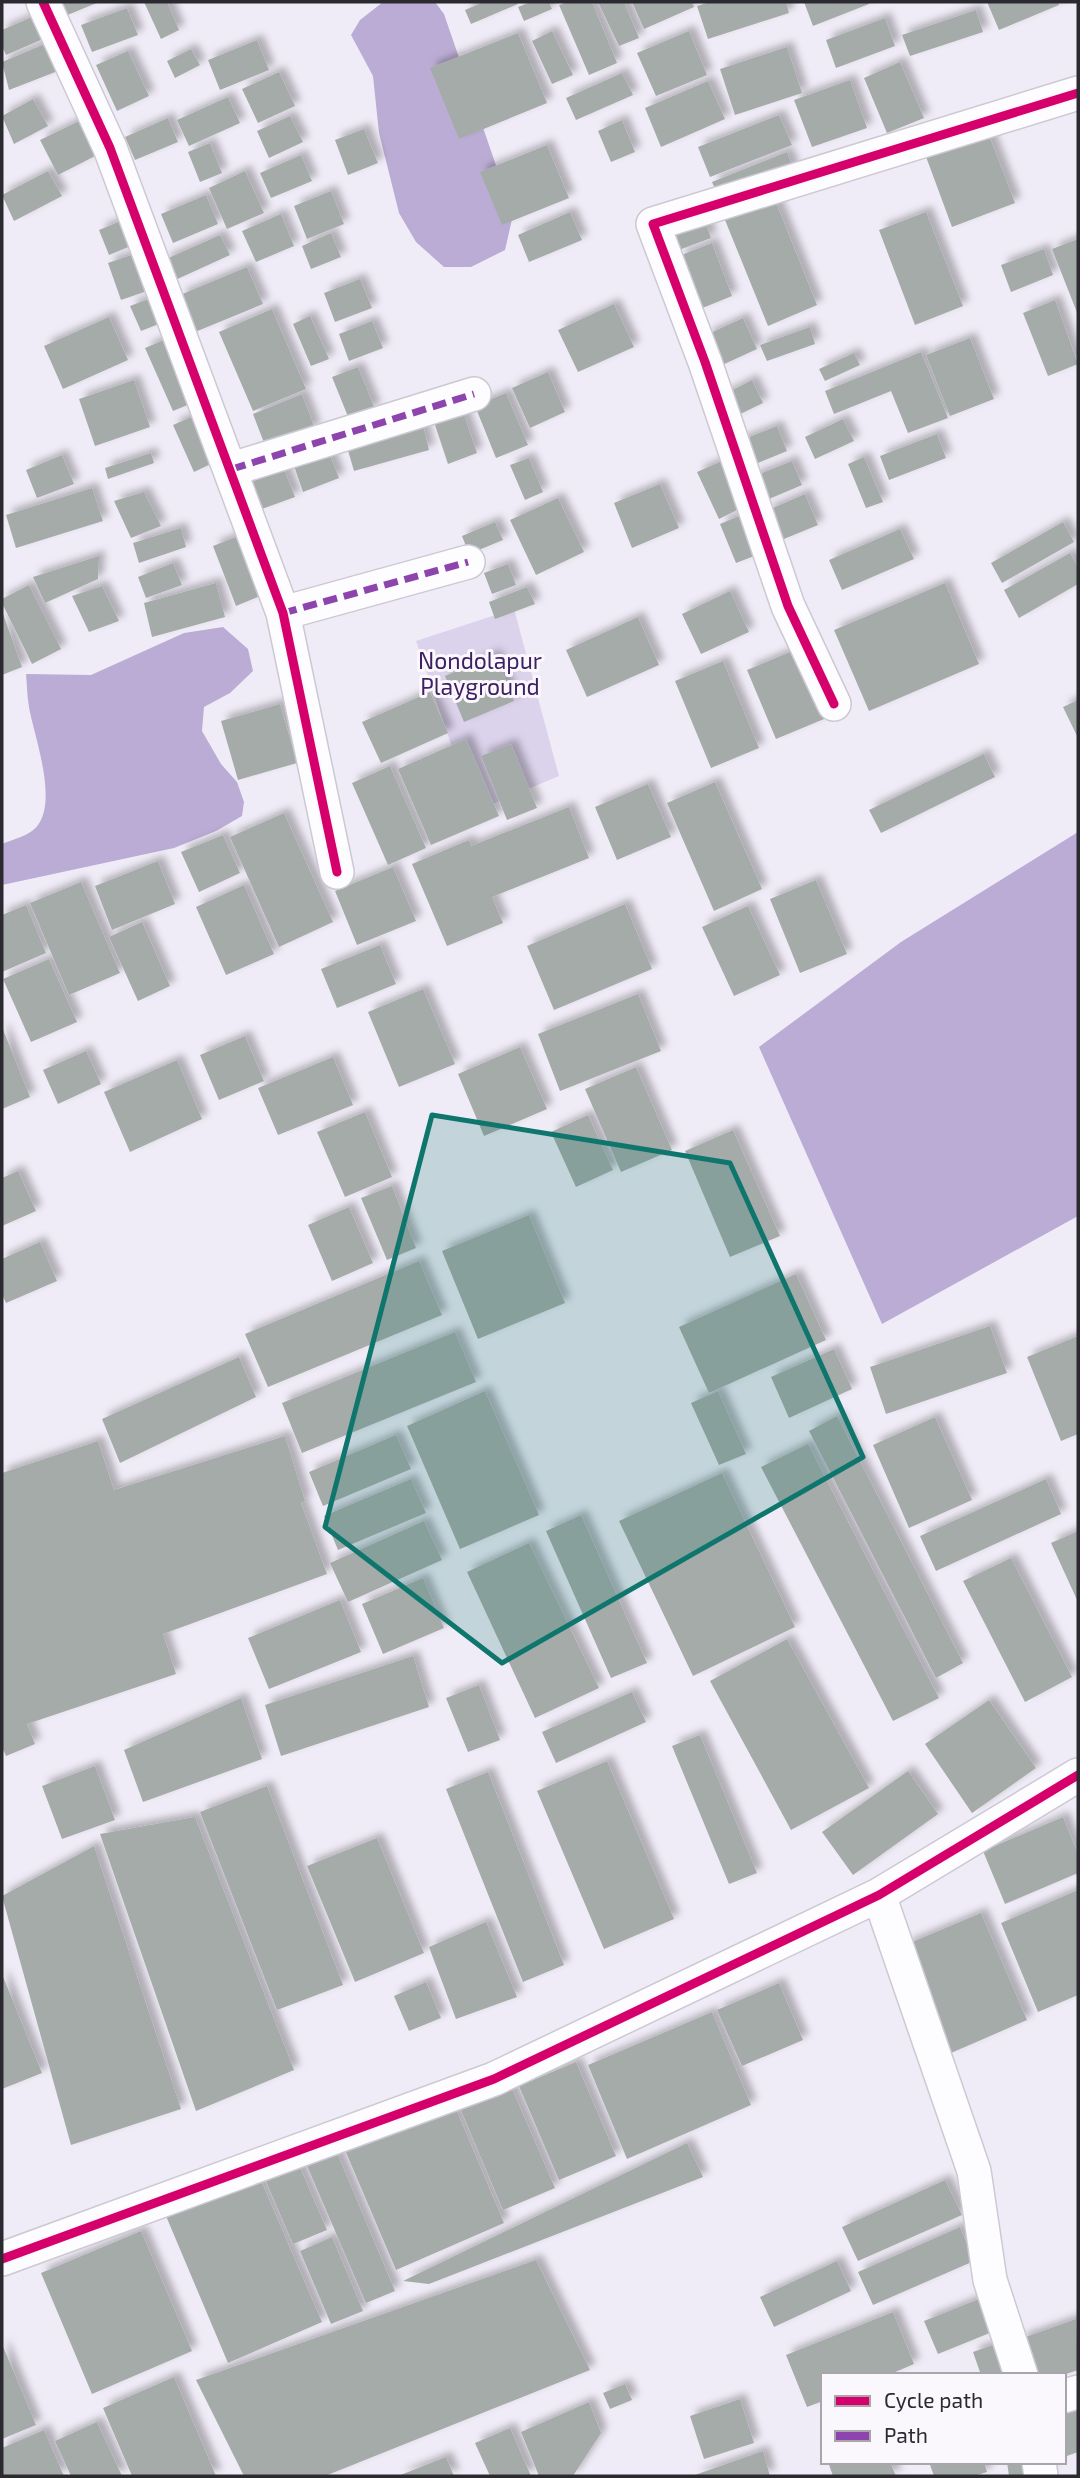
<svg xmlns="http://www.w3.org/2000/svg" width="1080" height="2478" viewBox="0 0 1080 2478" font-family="'Exo 2',sans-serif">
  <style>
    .green { fill: #dbd2eb }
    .water { fill: #bbacd5 }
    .building { fill: #a5aba8; filter: url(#shadow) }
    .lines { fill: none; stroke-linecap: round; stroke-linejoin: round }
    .minor-casing { stroke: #ccc9d2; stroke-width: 36 }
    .minor { stroke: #fdfcfe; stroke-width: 33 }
    .quiet { stroke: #8e44ad; stroke-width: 7; stroke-dasharray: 14 7; stroke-linecap: butt }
    .cycleway-casing { stroke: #faf8fc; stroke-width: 13 }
    .cycleway { stroke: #d6006c; stroke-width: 9 }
    .marked { fill: #0f766e; fill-opacity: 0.2; stroke: #0f766e; stroke-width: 5; stroke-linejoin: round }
    .labels { text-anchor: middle; stroke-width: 6; stroke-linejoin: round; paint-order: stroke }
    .park-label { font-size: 23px; fill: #3e2163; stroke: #faf8fc }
  </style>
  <defs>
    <filter id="shadow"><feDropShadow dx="6" dy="-6" stdDeviation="3.5" flood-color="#0004"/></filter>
  </defs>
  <rect width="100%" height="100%" fill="#f0ecf7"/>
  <path class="green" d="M514,609L559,776L474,812L416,641Z"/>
  <path class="water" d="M383,2H435L444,14L513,215L505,250L471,267H444L416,242L399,213L379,133L373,76L351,35L360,20Z
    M223,627L248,649L253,671L230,693L204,707L202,731L221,764L237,782L244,802L242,816L216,831L174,848L2,885V844C11,840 24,837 32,831C62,809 34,737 29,707C27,696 27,685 26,674L91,675L184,633Z
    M1078,832V1216L882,1324L759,1047L901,942Z"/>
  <path class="building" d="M59,2H99L65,16Z
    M144,2H167L179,30L161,39Z
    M484,2H517L518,4L471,24L465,10Z
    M531,2H549L552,9L524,21L518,7Z
    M568,2H592L617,63L589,75L559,5Z
    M598,2H624L639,38L619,46Z
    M632,2H692L694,7L644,29Z
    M710,2H786L789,13L708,39L697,6Z
    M804,2H868L869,4L813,26Z
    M987,2H1058L1059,5L999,30Z
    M127,8L138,35L92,52L81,25Z
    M976,10L983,32L910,56L902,35Z
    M39,14L50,36L6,55L2,46V30Z
    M885,18L895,46L836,68L826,40Z
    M552,31L573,75L552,84L532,41Z
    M689,31L707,75L656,96L637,53Z
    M518,33L547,103L459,139L430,68Z
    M257,40L269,70L220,90L208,60Z
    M52,41L63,69L9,90L2,62Z
    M787,47L802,93L735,115L720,69Z
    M191,49L200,65L175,78L167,61Z
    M128,51L149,96L117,111L96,65Z
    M900,62L924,118L887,133L864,78Z
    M279,72L295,106L258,123L242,89Z
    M622,73L633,95L576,120L566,98Z
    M850,80L867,128L812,147L794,100Z
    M708,81L725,119L661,147L645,108Z
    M228,97L240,123L189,146L177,120Z
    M33,99L48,126L14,144L2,116Z
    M779,115L792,145L710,177L698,147Z
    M290,116L303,142L269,158L257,131Z
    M168,118L178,142L135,160L125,137Z
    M622,120L635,152L611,162L598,131Z
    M79,121L97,155L58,175L40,140Z
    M364,129L378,163L348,175L335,140Z
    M987,130L1015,203L952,227L925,154Z
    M210,143L222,173L200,182L188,152Z
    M547,145L569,198L502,225L480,172Z
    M787,152L794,171L720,200L712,182Z
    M301,155L312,181L271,198L260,173Z
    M48,171L62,196L14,221L2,195Z
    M245,171L264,213L227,229L209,188Z
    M331,191L344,224L307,239L294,206Z
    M206,195L218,224L173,243L161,214Z
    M775,200L817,305L768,326L725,220Z
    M570,212L582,240L529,262L518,235Z
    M926,212L963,306L915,325L879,230Z
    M702,213L711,238L679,250L670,226Z
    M281,214L294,246L256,262L242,231Z
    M128,218L138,243L109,255L99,230Z
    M331,233L341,257L311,269L302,246Z
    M220,235L230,255L173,281L164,260Z
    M1078,239V315L1052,249Z
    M712,243L732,296L700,309L679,256Z
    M1044,249L1053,275L1011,292L1001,265Z
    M137,253L150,290L121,300L108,263Z
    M247,267L263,304L195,332L180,295Z
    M360,279L372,308L335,322L324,293Z
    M159,295L169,320L141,331L130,306Z
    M1055,300L1078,364L1048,376L1023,313Z
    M614,304L634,347L578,372L558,330Z
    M272,309L306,389L253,411L219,332Z
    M310,316L329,359L311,366L293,324Z
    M109,317L128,360L63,389L44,346Z
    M743,318L757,349L720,366L706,335Z
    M372,321L383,348L349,361L339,334Z
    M810,327L815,344L767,361L760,345Z
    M173,336L202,399L173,411L145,348Z
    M970,338L994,399L950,416L926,355Z
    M921,352L948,418L908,433L891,391L834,414L825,391Z
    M854,353L860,365L825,381L819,369Z
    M358,367L375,409L349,419L332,377Z
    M548,372L565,412L530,428L512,388Z
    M134,380L150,427L95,446L79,399Z
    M752,380L763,403L732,418L721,396Z
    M506,393L528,445L496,458L475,406Z
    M302,394L315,429L266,448L253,414Z
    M461,406L477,453L448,464L432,416Z
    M198,414L219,460L194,472L173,425Z
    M843,419L854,441L815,459L805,437Z
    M423,425L429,450L354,471L347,447Z
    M777,426L787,451L748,467L737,442Z
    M937,434L946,458L889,480L880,456Z
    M327,448L339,478L303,492L292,460Z
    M151,453L154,463L108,479L105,468Z
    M62,455L74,484L37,498L26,470Z
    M864,457L883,502L866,508L848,464Z
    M529,458L543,492L525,500L510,465Z
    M724,460L745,506L719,519L697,472Z
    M281,461L295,497L259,510L246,476Z
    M792,461L802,485L762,502L752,477Z
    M660,484L679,528L632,548L614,503Z
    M92,488L103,521L16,548L6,515Z
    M144,492L161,526L131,538L114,501Z
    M805,494L818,525L779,541L766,511Z
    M558,498L584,552L536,575L510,520Z
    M746,513L762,553L736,563L720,524Z
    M495,522L503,540L469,554L462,536Z
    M1063,522L1074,542L1002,583L991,563Z
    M181,528L186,547L139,563L133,543Z
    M900,529L914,559L842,590L829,560Z
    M236,537L260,596L236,606L213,546Z
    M1070,553L1078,567V584L1019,618L1004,590Z
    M99,556L98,579L45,603L33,577Z
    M173,563L182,585L146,598L138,577Z
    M508,564L516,585L492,594L484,573Z
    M216,583L225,617L152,637L144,603Z
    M945,583L979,664L869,711L834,630Z
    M29,585L61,649L32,664L2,603V599Z
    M102,586L119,621L89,632L72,596Z
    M527,587L535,604L495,619L489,602Z
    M730,591L749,632L701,654L682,614Z
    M2,611L22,667L2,675Z
    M638,617L659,665L587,697L566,650Z
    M795,650L824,719L776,739L747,670Z
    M495,655L514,701L464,722L445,676Z
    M723,661L759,748L711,768L675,681Z
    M430,692L448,733L381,763L362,722Z
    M1078,700V738L1063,707Z
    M280,704L297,763L238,780L221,721Z
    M466,739L499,816L431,845L398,769Z
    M511,744L537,808L507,820L481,756Z
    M984,754L995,777L881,833L869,810Z
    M390,766L426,848L388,865L352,783Z
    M715,782L762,889L714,911L667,803Z
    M648,784L671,837L617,860L595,807Z
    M569,807L589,858L492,897L503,923L447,946L412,864L469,840L471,846Z
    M284,813L333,922L279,947L230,837Z
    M223,835L240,873L199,892L181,852Z
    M158,861L175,904L112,930L95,886Z
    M393,867L416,921L357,945L335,891Z
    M816,880L847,954L800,973L770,899Z
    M81,882L120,973L69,995L30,903Z
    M244,885L274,954L226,975L196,907Z
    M625,904L652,969L554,1010L527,946Z
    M26,905L46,953L2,972V915Z
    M748,906L780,975L734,996L702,927Z
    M142,922L170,986L138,1001L109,937Z
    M380,945L396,984L337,1008L321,969Z
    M49,959L77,1022L31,1042L3,979Z
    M423,989L455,1064L399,1087L368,1012Z
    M638,994L661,1051L560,1091L538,1034Z
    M2,1027L30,1097L2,1109Z
    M245,1036L264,1081L219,1100L200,1055Z
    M520,1047L547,1109L484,1136L458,1074Z
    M86,1051L101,1084L58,1104L43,1070Z
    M333,1057L353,1105L278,1135L258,1088Z
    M177,1060L202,1119L130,1152L104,1092Z
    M636,1067L672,1150L621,1172L585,1089Z
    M365,1112L392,1177L345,1197L317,1132Z
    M588,1115L613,1170L576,1187L551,1132Z
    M733,1130L780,1236L730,1257L685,1151Z
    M18,1171L36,1211L2,1226V1178Z
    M392,1186L416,1248L387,1260L361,1198Z
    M349,1207L373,1263L332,1281L308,1225Z
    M529,1215L565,1303L478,1339L442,1251Z
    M40,1242L57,1281L6,1303L2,1294V1259Z
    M419,1261L442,1315L268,1387L245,1334Z
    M796,1274L826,1340L709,1393L679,1327Z
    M990,1326L1007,1373L886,1414L870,1367Z
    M455,1332L476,1382L302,1453L282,1403Z
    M1078,1336V1434L1061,1441L1027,1357Z
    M834,1349L852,1389L789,1418L771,1377Z
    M239,1357L256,1397L120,1463L102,1419Z
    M485,1391L539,1515L460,1549L407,1426Z
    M718,1391L746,1454L719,1465L691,1403Z
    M837,1416L963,1663L936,1678L809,1431Z
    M935,1417L972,1500L909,1528L873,1445Z
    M396,1435L411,1469L323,1506L309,1472Z
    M285,1436L305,1501L301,1503L327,1574L163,1634L176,1674L27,1724L35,1744L6,1756L2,1747V1473L98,1441L114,1490Z
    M808,1444L939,1698L893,1721L761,1467Z
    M722,1473L795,1627L693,1676L619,1521Z
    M411,1479L426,1513L338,1550L324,1516Z
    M1046,1479L1061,1514L936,1571L920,1536Z
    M581,1515L647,1663L611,1678L546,1531Z
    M424,1521L442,1560L348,1602L330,1563Z
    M1078,1531V1602L1051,1543Z
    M529,1543L599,1688L535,1718L467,1572Z
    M1011,1558L1072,1677L1025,1702L963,1581Z
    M423,1578L444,1628L383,1654L362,1604Z
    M340,1600L361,1652L269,1689L248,1638Z
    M787,1639L869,1788L791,1830L710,1681Z
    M413,1656L429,1707L281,1756L265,1705Z
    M479,1685L500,1740L468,1752L446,1698Z
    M632,1692L646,1722L556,1763L542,1732Z
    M241,1698L262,1759L143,1802L124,1750Z
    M989,1700L1036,1768L972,1813L925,1744Z
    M700,1735L757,1873L729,1884L672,1746Z
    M607,1761L674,1919L604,1949L537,1791Z
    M95,1766L115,1820L62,1839L42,1786Z
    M908,1771L938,1814L853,1875L822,1832Z
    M488,1772L564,1965L523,1982L446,1789Z
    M267,1786L343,1985L277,2010L200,1812Z
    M195,1817L294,2070L196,2111L100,1834Z
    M1063,1817L1078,1854V1873L1005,1904L983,1851Z
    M377,1838L424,1953L355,1982L307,1866Z
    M94,1846L181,2109L71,2145L2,1896Z
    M1078,1890V1995L1038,2012L1001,1923Z
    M981,1913L1027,2020L951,2053L905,1945Z
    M486,1922L517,1997L456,2019L429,1947Z
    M2,1974L42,2073L2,2089Z
    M426,1982L441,2018L409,2031L394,1996Z
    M779,1983L803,2040L742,2066L717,2010Z
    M712,2012L751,2105L627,2159L588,2065Z
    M576,2062L616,2156L559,2180L519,2086Z
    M511,2086L555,2188L503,2210L460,2108Z
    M454,2104L504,2223L396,2270L345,2150Z
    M687,2143L703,2177L429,2284L403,2281Z
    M335,2148L395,2291L366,2303L305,2161Z
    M299,2165L327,2230L293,2244L265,2179Z
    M259,2176L322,2322L228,2363L166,2216Z
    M945,2180L962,2215L858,2261L842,2227Z
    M960,2227L974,2261L873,2305L858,2272Z
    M141,2231L192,2351L92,2394L41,2273Z
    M332,2237L363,2311L331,2324L300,2251Z
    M536,2260L590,2370L325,2476H244L196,2380Z
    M837,2261L851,2291L774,2327L760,2297Z
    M984,2297L997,2330L938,2354L924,2321Z
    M893,2312L914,2364L888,2375H823V2401L807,2407L786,2355Z
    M1076,2319L1078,2370L1063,2375H1032L1020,2339Z
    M1001,2342L1012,2375H981L973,2352Z
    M2,2344L36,2425L2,2439Z
    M174,2377L216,2476H132L103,2408Z
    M625,2384L632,2400L610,2409L603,2393Z
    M740,2399L754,2443L704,2459L690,2416Z
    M589,2402L601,2433L573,2476H539L521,2432Z
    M1064,2406L1078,2408V2452L1064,2457Z
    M97,2422L122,2476H71L55,2441Z
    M510,2428L531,2476H490L475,2443Z
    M44,2430L64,2476H2V2448Z
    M763,2451L770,2476H692Z
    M446,2457L454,2476H398Z
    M828,2462H890L896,2476H833Z
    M929,2462H984L987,2472L974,2476H934Z
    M1007,2462H1045L1050,2476H1009Z"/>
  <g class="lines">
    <defs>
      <path id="minor" d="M43,2L110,148L283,613L337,872
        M232,469L474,394
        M283,613L468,562
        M834,704L788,606L705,362L653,224L1078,93
        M879,1895L974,2171L990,2280L1021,2375
        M2,2259L494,2079L879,1895L1078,1775
        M1064,2396L1078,2392
        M1039,2462L1041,2476"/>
    </defs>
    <use href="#minor" class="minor-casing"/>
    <use href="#minor" class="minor"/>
    <path class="quiet" d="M232,469L474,394
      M283,613L468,562"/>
    <defs>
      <path id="cycleway" d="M43,2L110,148L283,613L337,872
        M834,704L788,606L705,362L653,224L1078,93
        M2,2259L494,2079L879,1895L1078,1775"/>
    </defs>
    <use href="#cycleway" class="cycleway-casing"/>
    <use href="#cycleway" class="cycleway"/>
  </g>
  <path class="marked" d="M432,1115L730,1163L863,1457L502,1663L325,1527Z"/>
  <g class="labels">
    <g class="park-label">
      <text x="480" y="669">Nondolapur<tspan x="480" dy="26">Playground</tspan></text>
    </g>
  </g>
  <rect width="1080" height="2478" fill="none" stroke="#2c2a31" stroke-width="7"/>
  <rect x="821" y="2373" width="245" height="91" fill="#faf8fc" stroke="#a8a6ab" stroke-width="2"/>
  <rect x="835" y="2396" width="35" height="10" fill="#d6006c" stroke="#a8a6ab" stroke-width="2"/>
  <text x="884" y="2408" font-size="21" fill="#2c2a31">Cycle path</text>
  <rect x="835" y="2431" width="35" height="10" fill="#8e44ad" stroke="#a8a6ab" stroke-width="2"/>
  <text x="884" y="2443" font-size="21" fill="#2c2a31">Path</text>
</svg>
